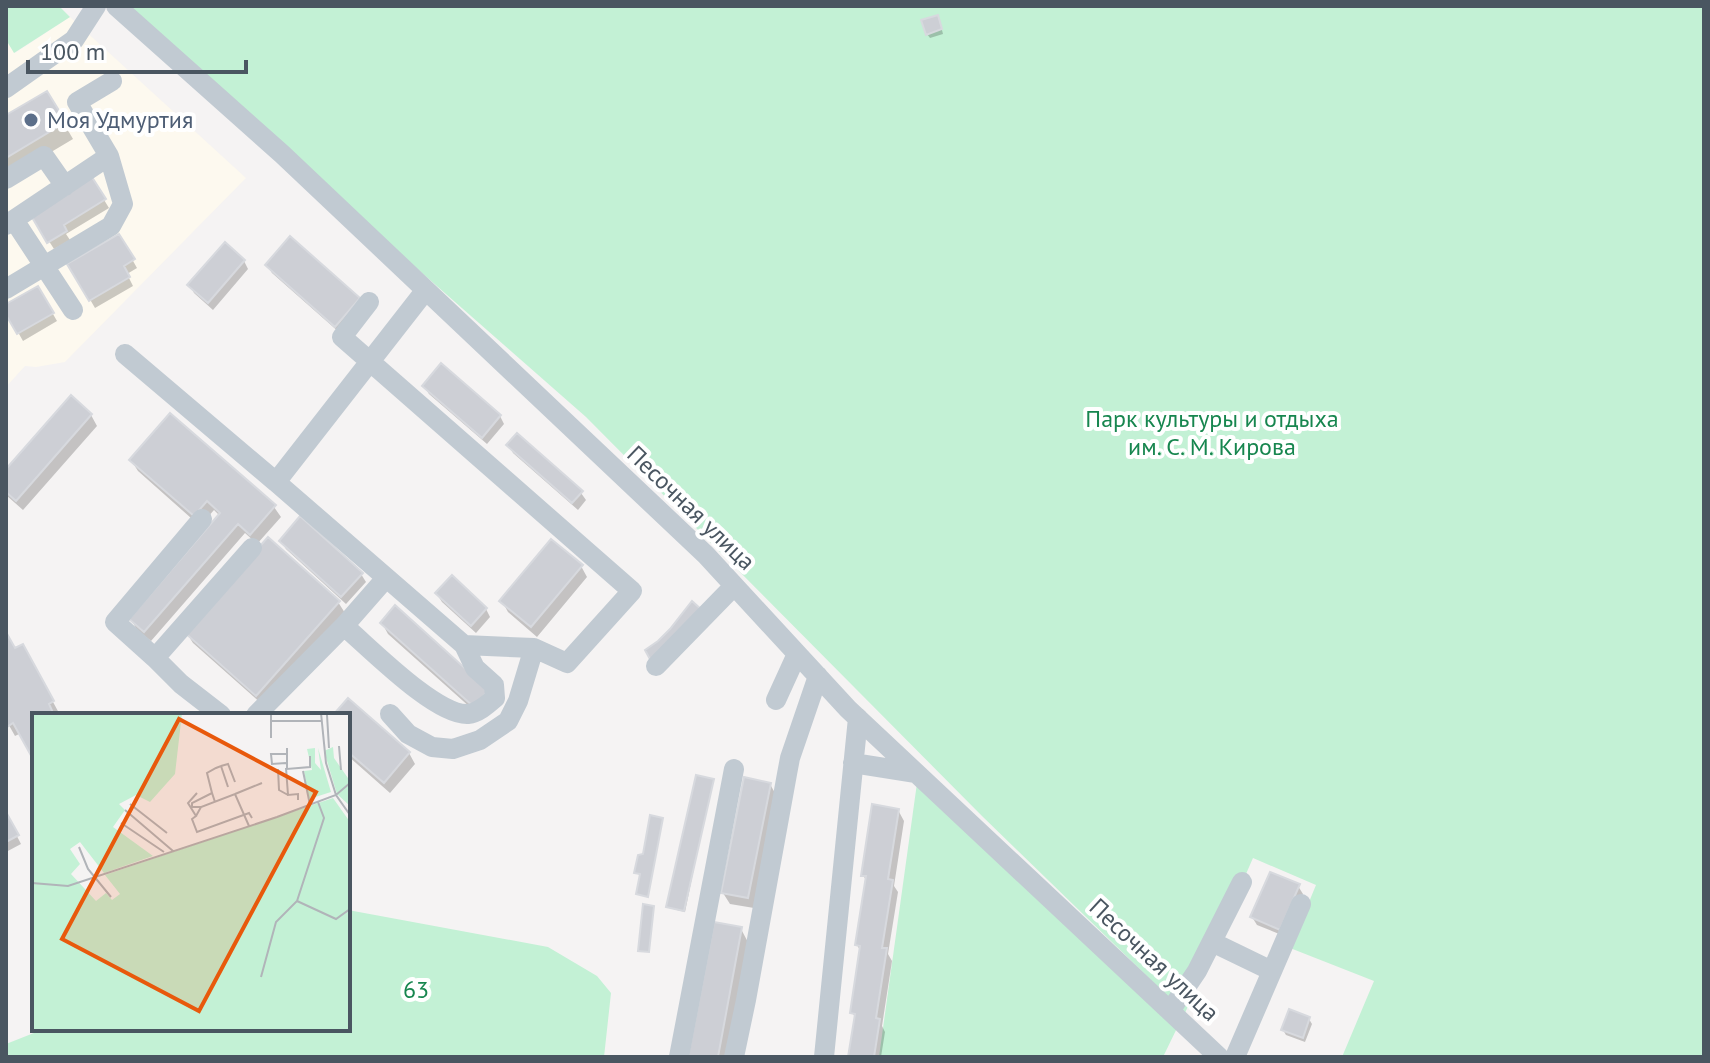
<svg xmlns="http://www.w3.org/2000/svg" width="1710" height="1063" viewBox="0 0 1710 1063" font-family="'PT Sans',sans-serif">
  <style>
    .commercial { fill: #fdf9ef }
    .green { fill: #c3f1d5 }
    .shadow { fill: #0003 }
    .building { fill: #cdcfd5; stroke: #d7d9de; stroke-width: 2 }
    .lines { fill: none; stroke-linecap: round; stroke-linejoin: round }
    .minor { stroke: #c1cad2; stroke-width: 20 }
    .service-dot { fill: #5c6f8a; stroke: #fff; stroke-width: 3 }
    .labels { text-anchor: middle; stroke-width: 8; stroke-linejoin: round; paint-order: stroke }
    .service-label { font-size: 24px; fill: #4e5e75; stroke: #fff; text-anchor: start }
    .park-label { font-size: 24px; fill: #17864f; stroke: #fff }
    .street-label { font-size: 24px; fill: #4a5661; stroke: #fff }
    .inset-road { fill: none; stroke: #b1b4b9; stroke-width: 2 }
    .view { fill: #e8590c; fill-opacity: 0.15; stroke: #e8590c; stroke-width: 4 }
    .inset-edge { fill: none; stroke: #4a5661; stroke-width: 4 }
  </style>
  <rect width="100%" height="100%" fill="#f5f3f3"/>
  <path class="commercial" d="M70,17L246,178L65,362L36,367L25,366L6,387V43L7,42L15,53Z"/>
  <path class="green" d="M6,6H59L70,17L14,53L8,43H6Z
    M129,6H1704V1057H1342L1374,981L1290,948L1316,885L1253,858L1185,1013L982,816L586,417L307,172Z
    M917,783L1179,1024L1163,1057H879Z
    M348,910L548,947L597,976L611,993L604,1057H6V1044L44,1029H348Z"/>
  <path class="shadow" d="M940,22L943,34L930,38L927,34Z
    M46,93L73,139L6,179V118Z
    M90,177L109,208L66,234L70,240L54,249L31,213Z
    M119,236L137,268L127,274L133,286L95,308L70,265Z
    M225,245L244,261L248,269L213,310L194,293L190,285Z
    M267,265L363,307L340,333L272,273Z
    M38,288L57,321L23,341L6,311V307Z
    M424,386L500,416L504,424L487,444L429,394Z
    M91,415L97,426L23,510L6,495V472Z
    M509,445L581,493L586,500L578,510L513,453Z
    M131,460L274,507L281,517L257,544L245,533L151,641L137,630L131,619L220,516L214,510L200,526L138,471Z
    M281,541L361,574L366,582L346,604L286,549Z
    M581,566L587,577L537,637L508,612L502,601Z
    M437,594L486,609L490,617L476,633L442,602Z
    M338,602L345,613L263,705L193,643L186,632Z
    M382,623L494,702L481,717L388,634Z
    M6,635L15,651L23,647L59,713L54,715H34V757L21,733L15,736L6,720Z
    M348,701L409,753L415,764L390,793L348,756V715H336Z
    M712,781L685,912L669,908L668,906Z
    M770,784L776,795L754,908L730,904L723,893Z
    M898,810L904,821L894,886L898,892L888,954L892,961L882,1026L885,1032L881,1057H850L856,1019L852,1012L861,952L857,945L867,882L863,875Z
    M6,815L21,844L6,852Z
    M662,820L648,897L640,895L642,876L636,873Z
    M1298,886L1303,894L1284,936L1257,925L1252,917Z
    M741,929L750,946L729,1057H690Z
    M1309,1019L1312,1024L1305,1042L1286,1035L1283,1030Z"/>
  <path class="building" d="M938,15L942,29L926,35L921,20Z
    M47,91L66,122L6,158V115Z
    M90,174L106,199L64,225L67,231L47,243L29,212Z
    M119,234L135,259L124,266L130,277L89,301L67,264Z
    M290,236L360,298L335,327L265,265Z
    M225,242L245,260L208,303L187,285Z
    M38,286L54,313L17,334L6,315V304Z
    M441,363L501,415L482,438L422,386Z
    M71,395L92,414L16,501L6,492V469Z
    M170,413L276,505L250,535L238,524L144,632L129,619L220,513L207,501L194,516L129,460Z
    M517,433L583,491L572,503L506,445Z
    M300,516L363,573L341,597L279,541Z
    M268,537L340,601L256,696L184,632Z
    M551,539L583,565L531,627L499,601Z
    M452,575L487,608L471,626L435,593Z
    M692,601L703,611L651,661L645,650L658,641L670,629Z
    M395,605L489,690L474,707L380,623Z
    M6,632L15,648L23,644L54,701L49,704L54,715H34V758L33,759L13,723L7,727L6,725Z
    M348,698L410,752L384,783L348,752V715H333Z
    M696,775L714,779L684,911L666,907Z
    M744,777L771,783L748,898L721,893Z
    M872,804L899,809L888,879L893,880L882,948H887L876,1018L880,1019L874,1057H848L855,1014L850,1013L860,946L855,945L866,876H861Z
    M6,812L19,835L6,842Z
    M650,815L663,818L648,897L636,894L640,874L634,873L638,855L643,854Z
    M1270,872L1300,884L1280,930L1250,917Z
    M643,904L654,906L649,952L638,951Z
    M714,922L742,927L718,1057H688Z
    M1289,1009L1310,1017L1303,1038L1281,1030Z"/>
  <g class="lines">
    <path class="minor" d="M116,6L282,154L706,555L848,709L1219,1057
      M6,88L74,40L96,6
      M6,179L44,156L65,186
      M14,220L73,310
      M6,225L109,156L77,102L112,81
      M6,289L111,226L123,204L109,156
      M425,291L276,482L464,645L534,648
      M369,302L342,337L632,591L567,663L534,648L518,701L508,721L480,740L453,749L432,747L408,734L390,714
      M125,354L276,482
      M386,578L344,626C369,647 436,716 468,714C478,713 487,705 495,698L494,685L475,668L464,645
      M155,658L115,622L202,519
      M656,666L734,586
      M776,700L797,654
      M221,715L181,684L155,658L252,548
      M256,715L344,626
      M853,763L916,773
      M1212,942L1272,971
      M1170,1011L1197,971L1242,882
      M679,1057L734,769
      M734,1057L746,1000L787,774L790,758L818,676
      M824,1057L858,718
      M1235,1057L1301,904"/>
  </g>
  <circle class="service-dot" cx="31" cy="120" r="8"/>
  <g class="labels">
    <g class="service-label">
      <text x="47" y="128">Моя Удмуртия</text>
    </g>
    <g class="park-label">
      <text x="1212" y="427">Парк культуры и отдыха<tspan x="1212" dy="28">им. С. М. Кирова</tspan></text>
      <text x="416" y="998">63</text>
    </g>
    <g class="street-label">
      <text transform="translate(691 508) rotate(44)" y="8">Песочная улица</text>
      <text transform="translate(1154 960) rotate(43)" y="8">Песочная улица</text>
    </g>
  </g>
  <g transform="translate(32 713)">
    <rect width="318" height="318" fill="#f5f3f3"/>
    <path d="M0,0H150L143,61L118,89L104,82L87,91L93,97L81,114L121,143L72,160L48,129L38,136L48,151L39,161L64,188L74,180L80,187L88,181L73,162L301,85L318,109V318H0ZM301,34L302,45L318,68V93L305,81L292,38ZM283,35V50L289,57L286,35L299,79L277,86L272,58L280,57L275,36Z" fill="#c3f1d5"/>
    <path class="inset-road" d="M239,0V25M289,0L294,50L304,82L318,102M295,2L297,35M239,8H289M307,33L309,57M255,35V56L278,54V43M254,41H239L240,51L254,50M189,53L196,51L203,69M254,55L256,82L266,81V87M246,56L247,77L256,82M271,58L278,92M165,80L156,90L164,103L160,106L165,119L217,100L220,105M180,80L175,60L184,55L189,53L196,74M203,81L230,70M98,91L135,120M169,94H160V90L180,80L183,89M93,97L141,138M164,103L169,94L203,81L217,113M89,110L132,139M47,134L56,156L79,184M0,170L36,173L245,104L304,82L318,70M265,188L304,206L318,196M229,264L244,209L265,188L292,105L286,89"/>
    <path class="view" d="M147,6L284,79L167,298L30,226Z"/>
    <rect width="318" height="318" class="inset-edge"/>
  </g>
  <rect width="1710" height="1063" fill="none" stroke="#4a5661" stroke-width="16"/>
  <path d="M28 60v12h218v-12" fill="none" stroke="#4a5661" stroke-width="4"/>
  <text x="40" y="60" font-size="24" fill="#4a5661" stroke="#ffffff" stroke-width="6" paint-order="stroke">100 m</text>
</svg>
